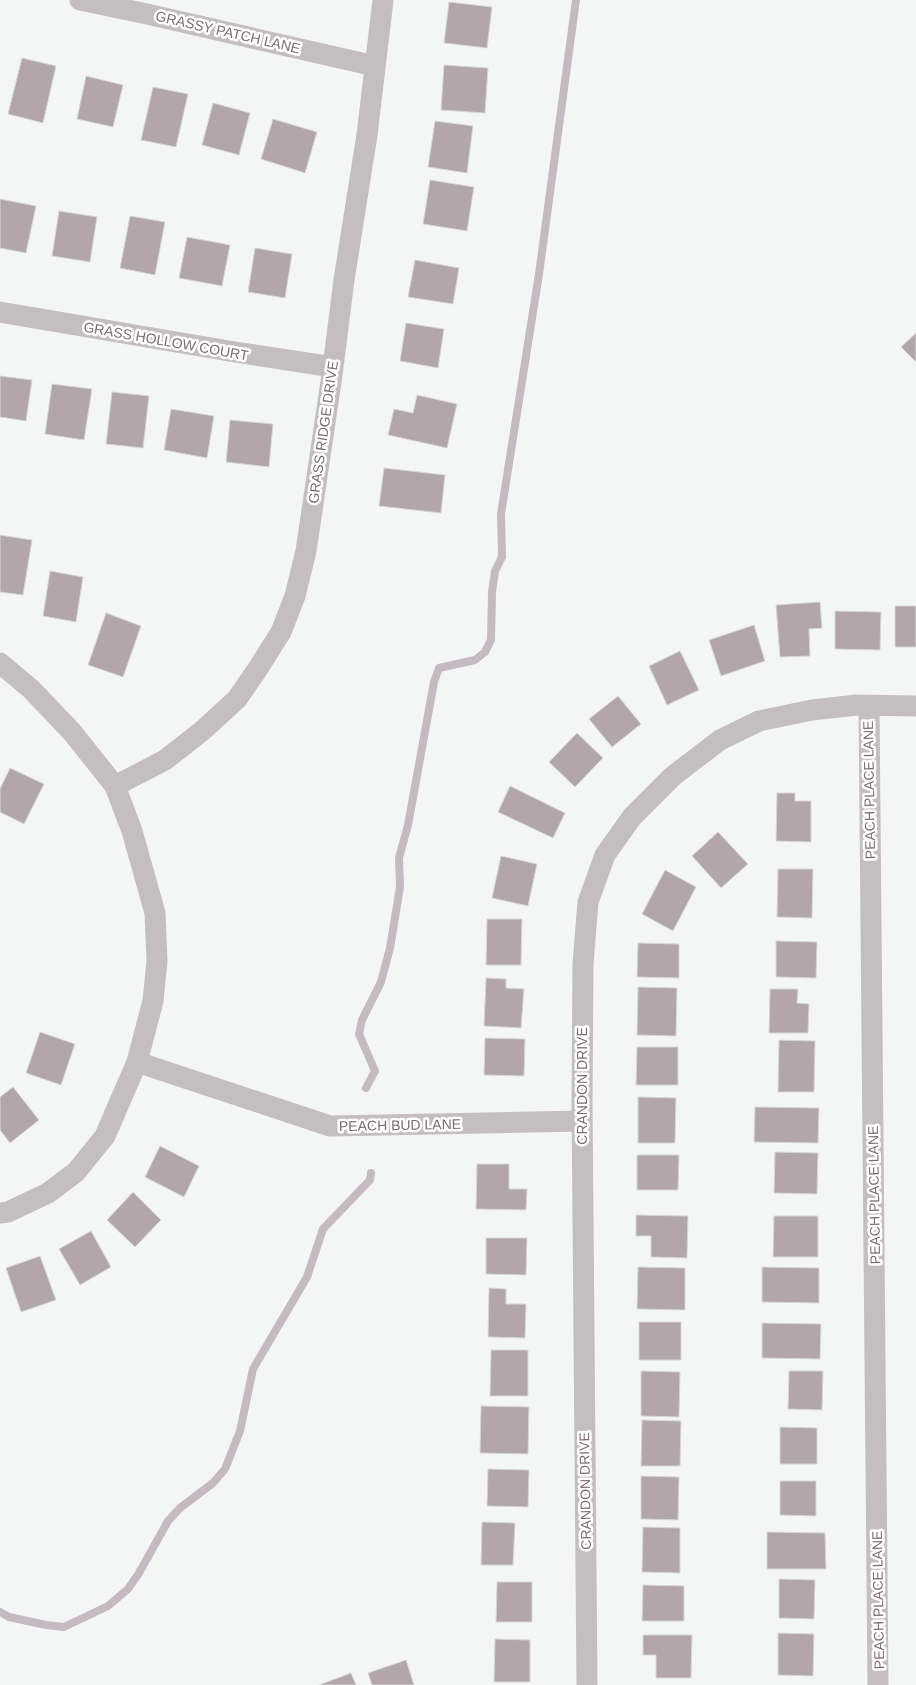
<svg xmlns="http://www.w3.org/2000/svg" width="916" height="1685" viewBox="0 0 916 1685" font-family="Arial,sans-serif">
  <style>
    .lines { fill: none; stroke-linecap: round; stroke-linejoin: round }
    .stream { stroke: #c6bac2; stroke-width: 8 }
    .building { fill: #b2a6ab; stroke: #d6d8d8 }
    .street { stroke: #c5bec1; stroke-width: 21 }
    .labels { text-anchor: middle; stroke-width: 5; stroke-linejoin: round; paint-order: stroke }
    .street-label { font-size: 14px; fill: #816973; stroke: #fff }
  </style>
  <rect width="100%" height="100%" fill="#f4f6f6"/>
  <g class="lines">
    <path class="stream" d="M366,1088L375,1071L359,1034L362,1020L381,982L390,948L400,887L399,858L408,825L434,682L439,668L475,660L485,652L491,640L492,592L495,571L502,557L501,514L539,274L576,0
      M0,1612L9,1617L46,1625L64,1627L108,1606L128,1589L139,1573L168,1521L180,1508L213,1483L225,1469L240,1431L253,1369L307,1277L323,1229L370,1180L371,1173"/>
  </g>
  <path class="building" d="M449,2L492,7L487,48L444,43Z
    M22,58L56,66L43,123L8,114Z
    M444,65L488,68L485,113L441,110Z
    M86,76L123,85L113,127L77,119Z
    M153,87L188,94L176,147L141,140Z
    M213,103L250,113L239,155L202,145Z
    M273,119L317,132L305,173L261,159Z
    M435,121L473,126L467,173L428,167Z
    M430,180L474,187L467,231L423,224Z
    M0,199L36,206L26,253L0,248Z
    M59,211L97,217L90,262L52,256Z
    M130,216L165,222L155,275L120,268Z
    M187,237L230,245L222,286L179,278Z
    M255,248L292,254L285,298L248,292Z
    M415,260L459,268L453,304L408,297Z
    M406,323L444,329L438,368L400,361Z
    M916,333V362L901,347Z
    M0,376L32,380L26,421L0,417Z
    M52,384L92,389L84,440L45,434Z
    M112,392L149,396L143,448L106,444Z
    M417,395L457,404L447,448L388,435L394,409L413,413Z
    M171,409L214,416L207,458L164,450Z
    M230,420L273,424L269,467L226,462Z
    M384,468L445,475L441,513L379,506Z
    M0,535L32,540L23,595L0,592Z
    M50,571L83,577L76,622L43,616Z
    M820,602L822,628L809,629L810,656L780,657L776,605Z
    M895,606H916V647H895Z
    M835,611L881,612L880,650L835,649Z
    M106,613L141,626L123,677L88,665Z
    M754,625L765,661L721,676L709,640Z
    M680,651L699,690L667,705L649,666Z
    M618,696L641,724L612,747L589,719Z
    M577,733L603,758L575,787L549,762Z
    M10,768L44,784L24,824L0,812V789Z
    M510,786L565,813L553,838L498,812Z
    M777,793H795V801H811V842L776,841Z
    M718,832L748,864L721,888L692,856Z
    M501,856L537,864L528,906L492,898Z
    M778,869H813L812,918L777,917Z
    M665,870L696,887L673,931L642,914Z
    M487,919H522L521,965H486Z
    M776,941L817,942L816,978L776,977Z
    M638,943L679,944V978L637,977Z
    M486,978L506,979V988L524,989L521,1028L484,1026Z
    M638,987L677,988L676,1036L637,1035Z
    M770,989H798L797,1003L809,1004L808,1033H769Z
    M40,1032L75,1044L61,1085L26,1073Z
    M485,1038L525,1039L524,1076L484,1075Z
    M779,1040L815,1041L814,1092H778Z
    M637,1047H678V1085H636Z
    M13,1087L39,1120L10,1143L0,1130V1097Z
    M638,1097L676,1098L675,1143H638Z
    M755,1107L819,1108L818,1143L754,1142Z
    M160,1146L199,1166L184,1197L145,1177Z
    M775,1152L818,1153L817,1194L774,1193Z
    M637,1155H679L678,1190H637Z
    M477,1164H509V1189H527L526,1210L476,1209Z
    M133,1192L161,1220L135,1247L107,1220Z
    M636,1215L688,1216L687,1258L651,1257V1236H636Z
    M774,1216H818V1257H773Z
    M91,1231L111,1267L80,1285L59,1249Z
    M486,1238H527L526,1275L486,1274Z
    M40,1256L56,1300L21,1312L6,1268Z
    M638,1267L685,1268V1310L637,1309Z
    M762,1267L819,1268V1303L762,1302Z
    M489,1288L506,1289V1304H526L525,1338L488,1337Z
    M639,1322H681V1360H639Z
    M762,1323L821,1324L820,1359L762,1358Z
    M491,1350H528V1396H490Z
    M641,1371L680,1372L679,1417L641,1416Z
    M789,1371H823L822,1410L788,1409Z
    M481,1406L529,1407L528,1454L480,1453Z
    M642,1420L681,1421L680,1466H641Z
    M780,1427L817,1428V1464H780Z
    M488,1469L529,1470L528,1507L487,1506Z
    M641,1476L679,1477L678,1520L641,1519Z
    M780,1481H816V1516L780,1515Z
    M482,1522L515,1523L513,1565H481Z
    M643,1527L680,1528V1573L642,1572Z
    M767,1532L825,1533L826,1569H767Z
    M779,1579L815,1580L814,1619L779,1618Z
    M497,1582H532V1622H496Z
    M643,1585L684,1586V1621H642Z
    M778,1633L814,1634L813,1676L778,1675Z
    M643,1635H692L691,1678H656V1655H643Z
    M495,1639L530,1640V1682H494Z
    M406,1660L414,1685H372L368,1673Z
    M351,1673L356,1685H319Z"/>
  <g class="lines">
    <path class="street" d="M80,0L147,14L375,66
      M0,312L235,352L333,367
      M0,663L31,689L72,732L115,786L132,831L155,913L157,961L153,1001L137,1062L105,1136L76,1172L48,1193L8,1212L0,1213
      M869,706L878,1685
      M115,786L165,760L202,731L237,699L257,670L281,632L295,596L306,551L332,375L344,280L367,135L383,0
      M137,1062L330,1126L582,1121
      M587,1685L582,1101L583,964L588,902L605,855L632,817L673,776L720,740L759,721L812,710L857,705L916,706"/>
  </g>
  <g class="labels">
    <g class="street-label">
      <text transform="translate(228 32) rotate(13)" y="5">GRASSY PATCH LANE</text>
      <text transform="translate(166 341) rotate(10)" y="5">GRASS HOLLOW COURT</text>
      <text transform="translate(323 432) rotate(-82)" y="5">GRASS RIDGE DRIVE</text>
      <text transform="translate(869 790) rotate(-91)" y="5">PEACH PLACE LANE</text>
      <text transform="translate(582 1086) rotate(-90)" y="5">CRANDON DRIVE</text>
      <text transform="translate(400 1125) rotate(-1)" y="5">PEACH BUD LANE</text>
      <text transform="translate(874 1195) rotate(-91)" y="5">PEACH PLACE LANE</text>
      <text transform="translate(585 1491) rotate(-91)" y="5">CRANDON DRIVE</text>
      <text transform="translate(878 1600) rotate(-91)" y="5">PEACH PLACE LANE</text>
    </g>
  </g>
</svg>
